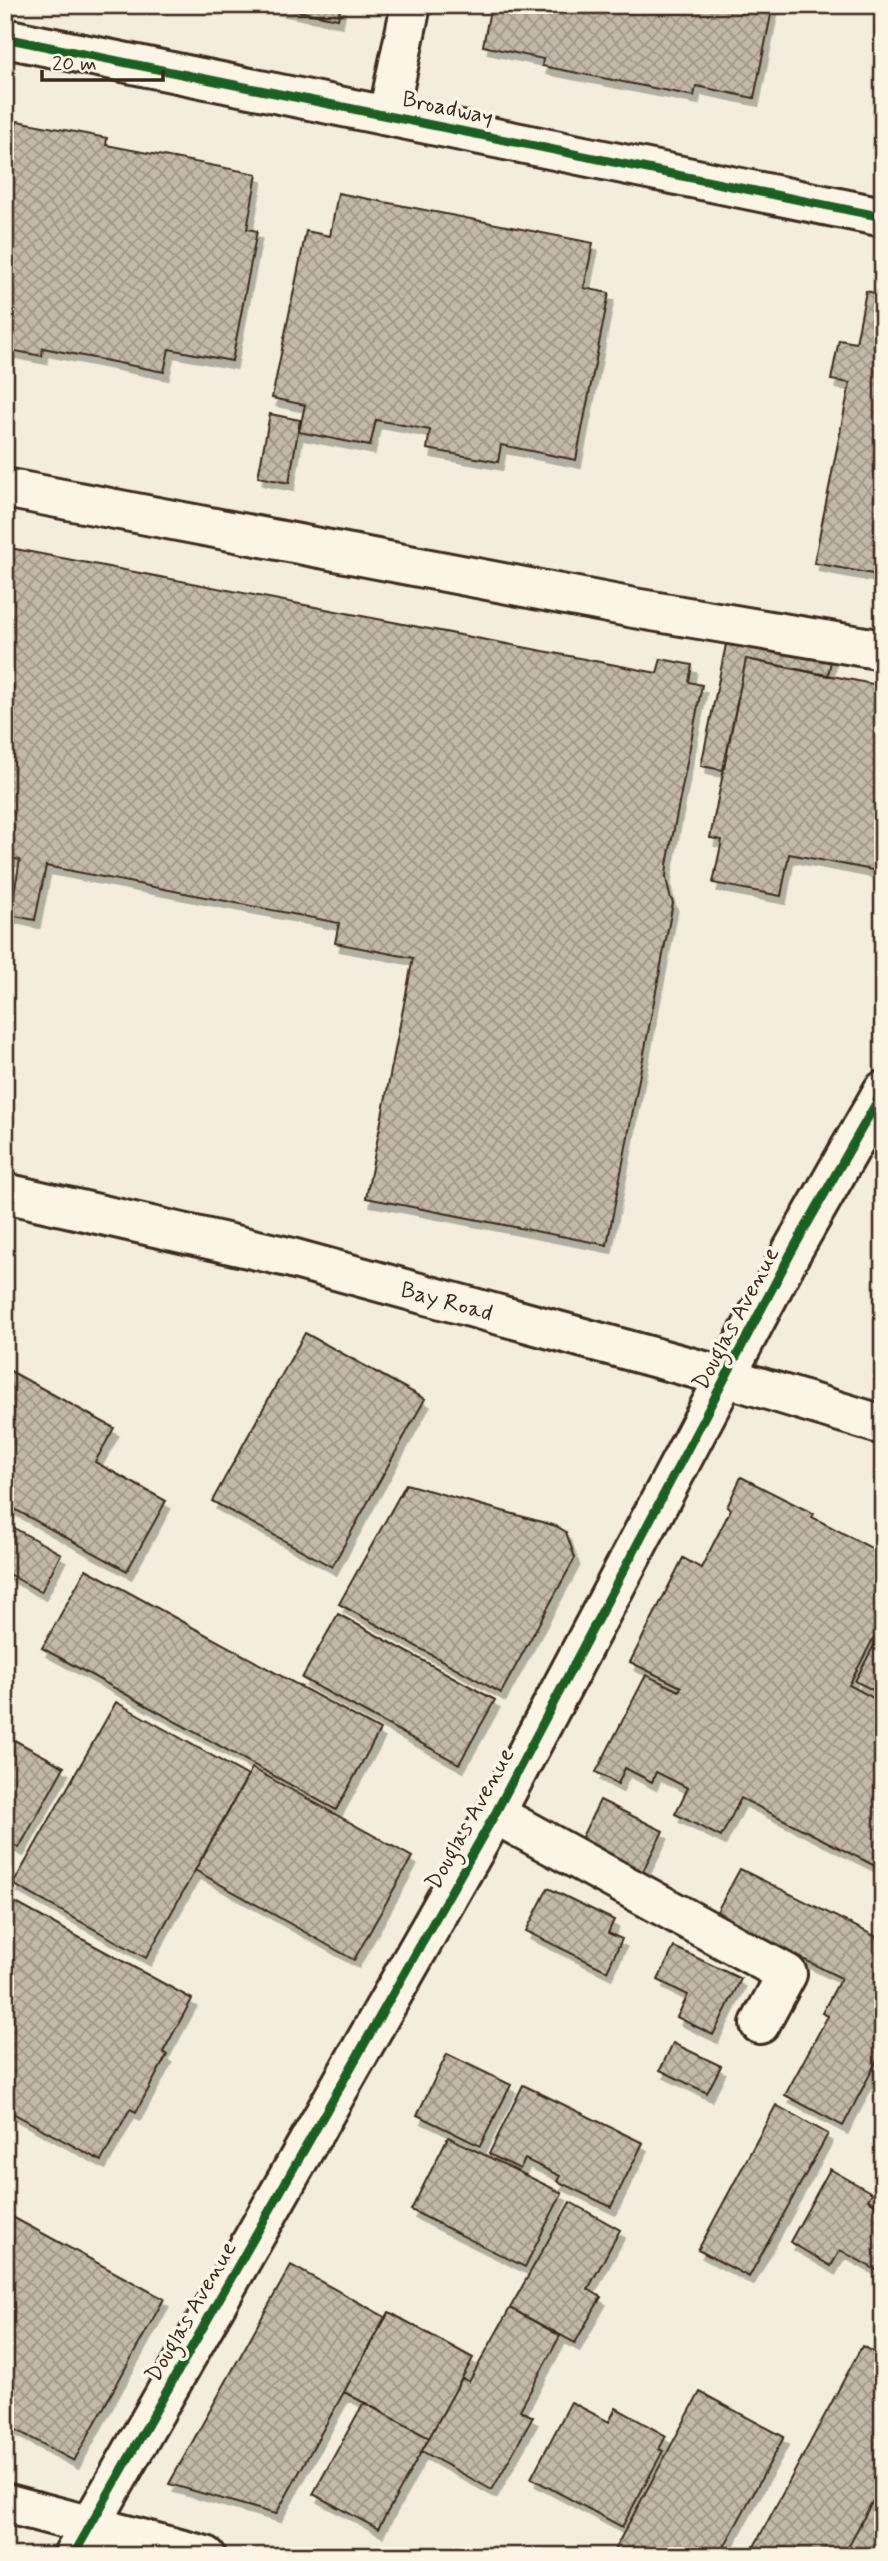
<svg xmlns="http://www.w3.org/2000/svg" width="888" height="2561" viewBox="0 0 888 2561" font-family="Mynerve,sans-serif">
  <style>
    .building { fill: url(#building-cross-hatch); stroke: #3b2a1e; stroke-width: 2; filter: url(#shadow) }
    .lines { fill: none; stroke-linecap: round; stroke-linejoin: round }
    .minor-casing { stroke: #3b2a1e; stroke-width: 44 }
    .minor { stroke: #fcf5e5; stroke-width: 38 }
    .cycleway-casing { stroke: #fcf5e5; stroke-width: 13 }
    .cycleway { stroke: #1b5e20; stroke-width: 9 }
    .labels { text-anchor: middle; stroke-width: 7; stroke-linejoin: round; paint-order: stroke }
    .street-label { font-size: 23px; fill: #3b2a1e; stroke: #fcf5e5 }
  </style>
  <defs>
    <pattern id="building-cross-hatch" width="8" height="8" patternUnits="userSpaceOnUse" patternTransform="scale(1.75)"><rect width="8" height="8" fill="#c3b9aa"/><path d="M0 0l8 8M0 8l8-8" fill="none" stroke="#a0978a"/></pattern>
    <filter id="shadow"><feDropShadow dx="4.5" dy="8" stdDeviation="0" flood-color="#0004"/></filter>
  </defs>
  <rect width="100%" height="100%" fill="#f4eddd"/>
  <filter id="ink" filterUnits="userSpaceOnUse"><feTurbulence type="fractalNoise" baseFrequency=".0143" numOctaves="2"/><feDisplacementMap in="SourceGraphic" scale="14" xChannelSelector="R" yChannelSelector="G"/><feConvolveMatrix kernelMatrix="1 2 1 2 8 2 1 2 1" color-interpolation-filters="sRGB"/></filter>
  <g filter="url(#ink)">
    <path class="building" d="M266,5H341L338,19Z
      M491,5H773L754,98L696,86L694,96L542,66L543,59L483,46Z
      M5,118L14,119L5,162Z
      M17,121L107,138L106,145L257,174L247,229L257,231L232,361L169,349L164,372L43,348L42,356L5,349V180Z
      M338,193L593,243L584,288L609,293L576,460L501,445L498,462L427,449L430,430L376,420L370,446L299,432L305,405L272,398L306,231L330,236Z
      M866,291L883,295V576L814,563L850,383L831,380L839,340L856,343Z
      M270,414L300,420L289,483L258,477Z
      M5,547L657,673L661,659L692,665L689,682L702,685L667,865L666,878L670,896L673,903L607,1245L366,1198L413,958L335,943L339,923L46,866L35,920L10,915L20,860L5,857Z
      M729,630L833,651L828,676L746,659L723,770L701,766Z
      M746,659L883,686V872L789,854L781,896L713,883L722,840L710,838Z
      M305,1333L425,1399L332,1567L212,1501Z
      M5,1368L114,1428L95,1462L166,1501L127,1571L5,1504Z
      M741,1477L814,1514L812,1517L883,1554V1620L849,1685L883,1703V1870L741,1798L721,1837L675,1814L688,1788L656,1772L652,1782L625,1768L618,1784L596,1772L646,1675L679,1691L681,1687L630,1662L683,1558L701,1568L731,1509L727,1507Z
      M406,1484L556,1526L566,1532L575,1558L501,1693L339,1604Z
      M5,1523L61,1554L41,1592L5,1572Z
      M86,1569L380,1730L336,1810L42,1648Z
      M338,1614L495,1700L459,1764L302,1678Z
      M881,1632H883V1695L855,1681Z
      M116,1702L248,1776L146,1958L13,1884Z
      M5,1735L64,1767L19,1848L5,1841Z
      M252,1768L412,1857L354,1960L195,1870Z
      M600,1800L663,1831L641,1875L578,1845Z
      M740,1869L883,1940V2049L843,2126L785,2095L828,2016L822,2013L841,1978L715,1915Z
      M548,1888L614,1920L608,1933L622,1939L607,1971L526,1931Z
      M5,1897L192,1999L163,2052L167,2055L136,2112L130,2109L101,2161L5,2109Z
      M674,1947L741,1979L713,2035L677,2017L688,1995L658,1980Z
      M673,2043L721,2066L707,2093L660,2070Z
      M447,2054L511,2085L480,2146L417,2115Z
      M523,2085L643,2143L611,2207L557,2181L560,2176L525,2159L520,2169L489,2154Z
      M776,2105L828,2134L749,2277L698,2250Z
      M448,2137L562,2193L525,2267L411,2210Z
      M830,2169L872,2193L868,2200L883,2208V2258L876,2270L840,2250L831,2266L790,2242Z
      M570,2202L620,2230L588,2289L601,2297L575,2343L510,2308Z
      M5,2213L164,2299L74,2461L5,2424Z
      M291,2265L385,2317L344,2392L276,2514L169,2484Z
      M510,2308L560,2336L520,2410L533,2417L492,2490L422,2451L462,2378L469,2382Z
      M389,2312L473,2358L429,2438L344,2392Z
      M862,2346L883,2357V2482L843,2556H749Z
      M700,2392L784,2437L719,2556H611Z
      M364,2402L429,2438L378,2529L313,2494Z
      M571,2402L609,2422L616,2408L666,2436L659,2449L663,2451L622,2527L531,2478Z
      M883,2482V2556H843Z"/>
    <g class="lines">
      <defs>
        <g id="minor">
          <path d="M5,38L883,217"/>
          <path d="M388,115L411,5"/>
          <path d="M5,488L634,608L883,650"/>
          <path id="s1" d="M5,1193L288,1257L726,1377L883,1425"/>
          <path d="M495,1814L787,1974L760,2024"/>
          <path d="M5,2503L206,2556"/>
          <path d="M73,2556L495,1814L792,1251L883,1091"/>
        </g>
      </defs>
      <use href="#minor" class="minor-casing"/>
      <use href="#minor" class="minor"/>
      <defs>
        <path id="cycleway" d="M5,38L883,217
          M73,2556L495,1814L792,1251L883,1091"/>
      </defs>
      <use href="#cycleway" class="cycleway-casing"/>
      <use href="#cycleway" class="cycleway"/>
    </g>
  </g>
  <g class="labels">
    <g class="street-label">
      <text transform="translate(448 107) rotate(12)" y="8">Broadway</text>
      <text dy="8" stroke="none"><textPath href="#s1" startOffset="455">Bay Road</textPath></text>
      <text transform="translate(735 1318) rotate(-62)" y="8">Douglas Avenue</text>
      <text transform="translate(469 1818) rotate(-61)" y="8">Douglas Avenue</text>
      <text transform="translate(190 2311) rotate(-60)" y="8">Douglas Avenue</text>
    </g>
  </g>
  <rect width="888" height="2561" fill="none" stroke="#fcf5e5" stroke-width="28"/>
  <rect x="14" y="14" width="860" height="2533" fill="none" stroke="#3b2a1e" stroke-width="2.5" filter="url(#ink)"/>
  <path d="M42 70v10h121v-10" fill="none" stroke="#3b2a1e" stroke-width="3.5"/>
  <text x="52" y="70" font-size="21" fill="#3b2a1e" stroke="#fcf5e5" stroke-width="5" paint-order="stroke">20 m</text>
</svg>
